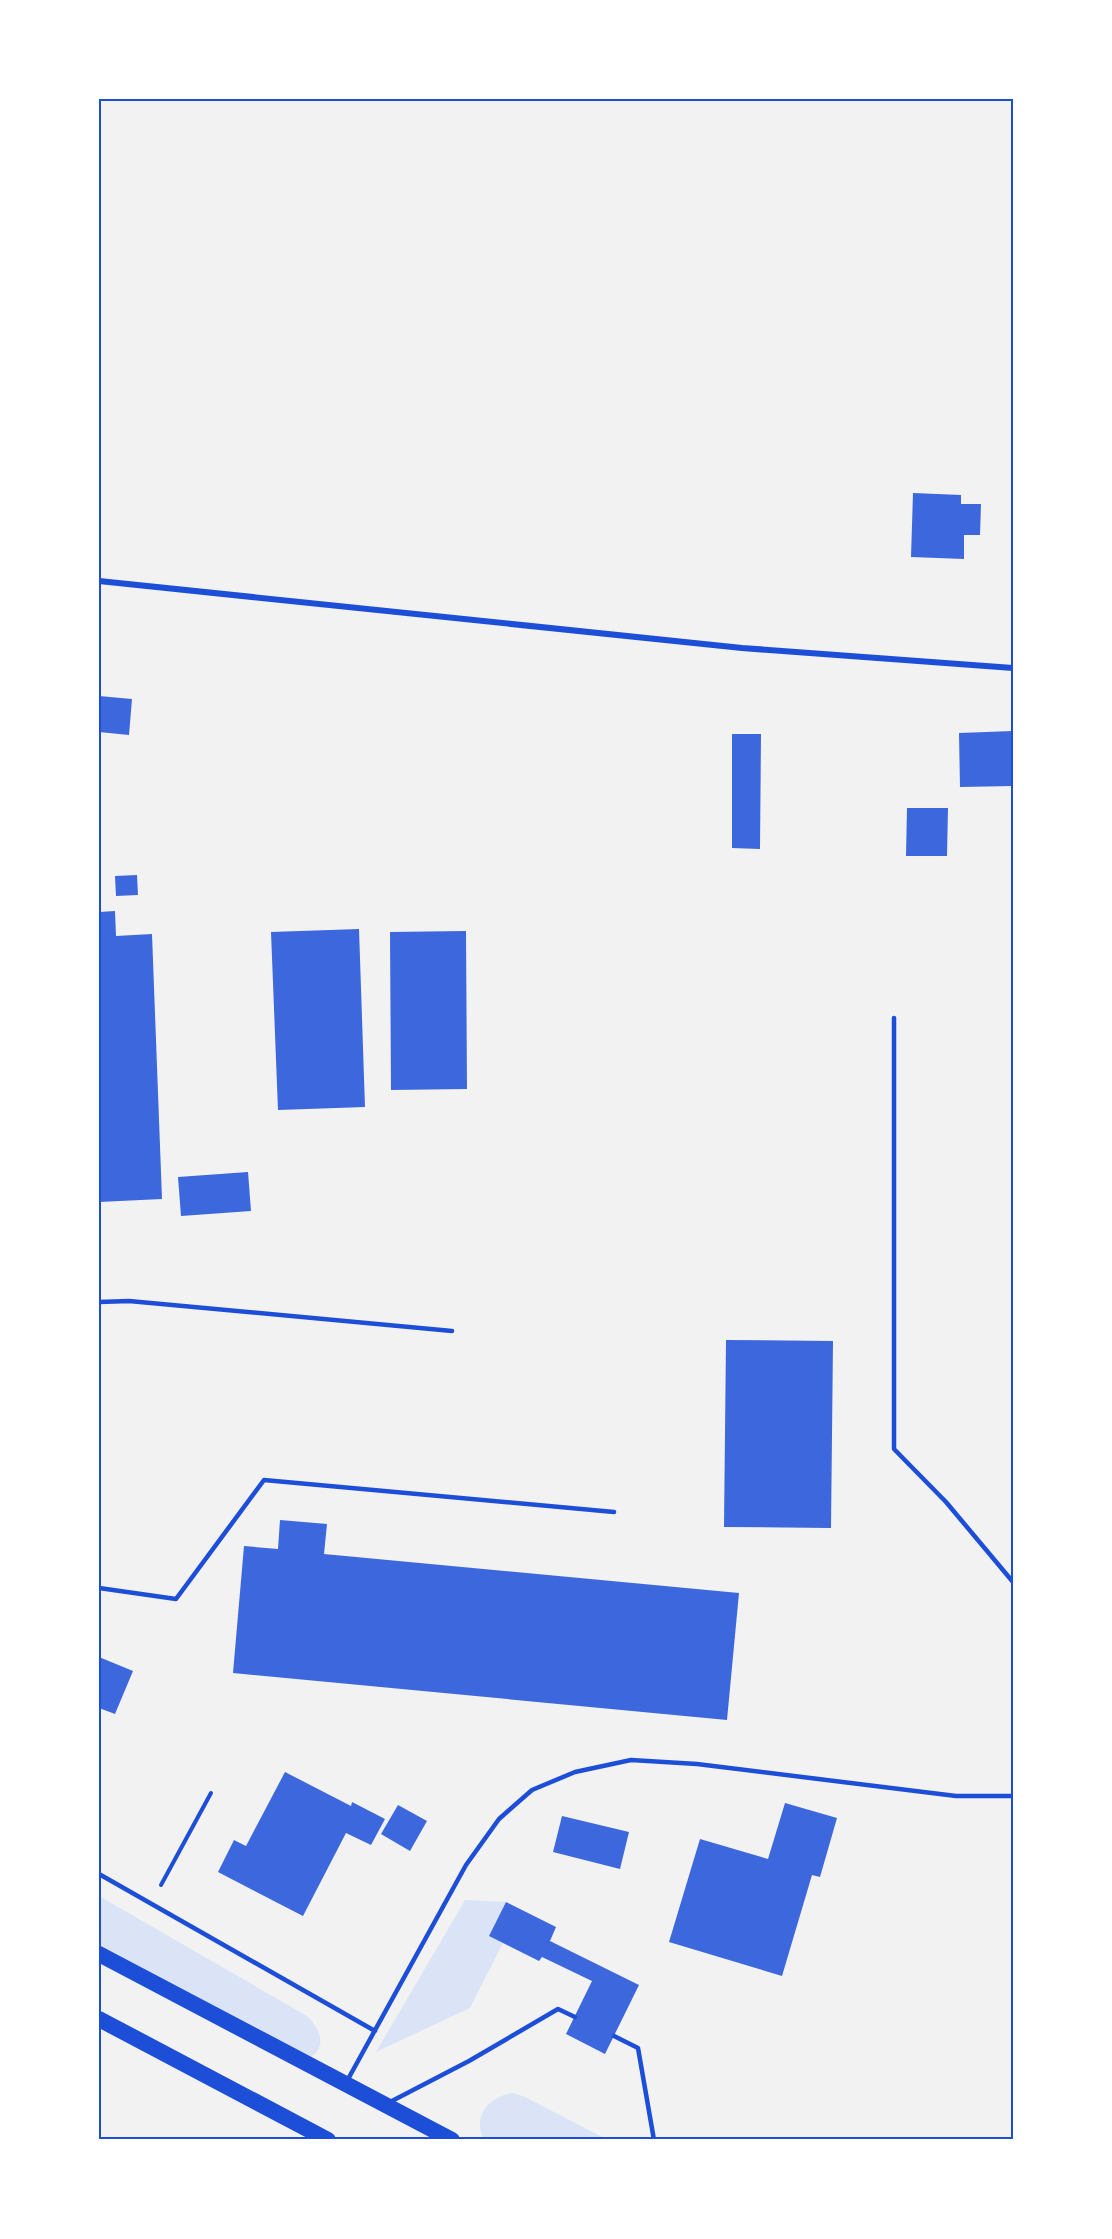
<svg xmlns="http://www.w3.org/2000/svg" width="1112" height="2239" viewBox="0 0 1112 2239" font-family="Raleway,sans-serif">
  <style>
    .green { fill: #dbe4f7 }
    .building { fill: #3d67dc }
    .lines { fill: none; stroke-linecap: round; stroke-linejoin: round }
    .path { stroke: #1d4ed8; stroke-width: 4 }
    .service { stroke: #1d4ed8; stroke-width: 4.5 }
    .minor { stroke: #1d4ed8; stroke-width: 6 }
    .trunk { stroke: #1d4ed8; stroke-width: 16 }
    .neatline { fill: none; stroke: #1d4ed8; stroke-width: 2 }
  </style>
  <rect width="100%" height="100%" fill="#f2f2f2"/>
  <path class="green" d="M99,1896L307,2016C323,2031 328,2052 303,2061L99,1953Z
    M465,1900L506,1902L489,1936L503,1943L470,2008L376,2052Z
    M514,2093L525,2097L608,2140H484C471,2116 491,2095 514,2093Z"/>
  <path class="building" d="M913,493L961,495V504H981L980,535H964V559L911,557Z
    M99,696L132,699L129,735L99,732Z
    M1013,731V786L960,787L959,733Z
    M732,734H761L760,849L732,848Z
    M907,808H948L947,856H906Z
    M137,875L138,895L116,896L115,876Z
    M115,911L116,936L152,934L162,1199L99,1202V912Z
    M359,929L365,1107L278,1110L271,932Z
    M466,931L467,1089L391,1090L390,932Z
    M248,1172L251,1211L181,1216L178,1177Z
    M726,1340L833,1341L831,1528L724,1527Z
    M280,1520L327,1524L324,1554L739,1593L727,1720L233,1673L244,1546L278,1549Z
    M99,1657L133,1671L115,1714L99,1708Z
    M285,1772L351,1806L352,1802L385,1819L371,1845L346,1833L303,1916L218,1872L234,1840L246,1846Z
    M785,1803L837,1818L820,1877L812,1875L782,1976L669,1942L700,1839L768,1859Z
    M398,1805L427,1821L410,1851L381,1834Z
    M562,1816L629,1832L620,1869L553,1852Z
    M506,1902L556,1927L550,1941L639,1985L605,2054L566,2034L592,1981L542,1957L539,1961L489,1936Z"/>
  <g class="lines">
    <path class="path" d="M161,1885L211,1793"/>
    <path class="service" d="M894,1018V1449L946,1502L1013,1582
      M99,1302L129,1301L452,1331
      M99,1588L176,1599L264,1480L614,1512
      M99,1874L375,2031
      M614,2036L638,2048L654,2140
      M347,2081L466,1865L499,1819L532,1790L575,1772L631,1760L697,1764L956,1796H1013
      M390,2102L469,2061L558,2009L575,2017"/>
    <path class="minor" d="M99,581L742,648L1013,668"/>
    <path class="trunk" d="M99,1954L452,2140
      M99,2019L328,2140"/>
  </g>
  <rect width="1112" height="2239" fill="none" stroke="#ffffff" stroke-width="201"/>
  <rect x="100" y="100" width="912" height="2038" class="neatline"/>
</svg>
